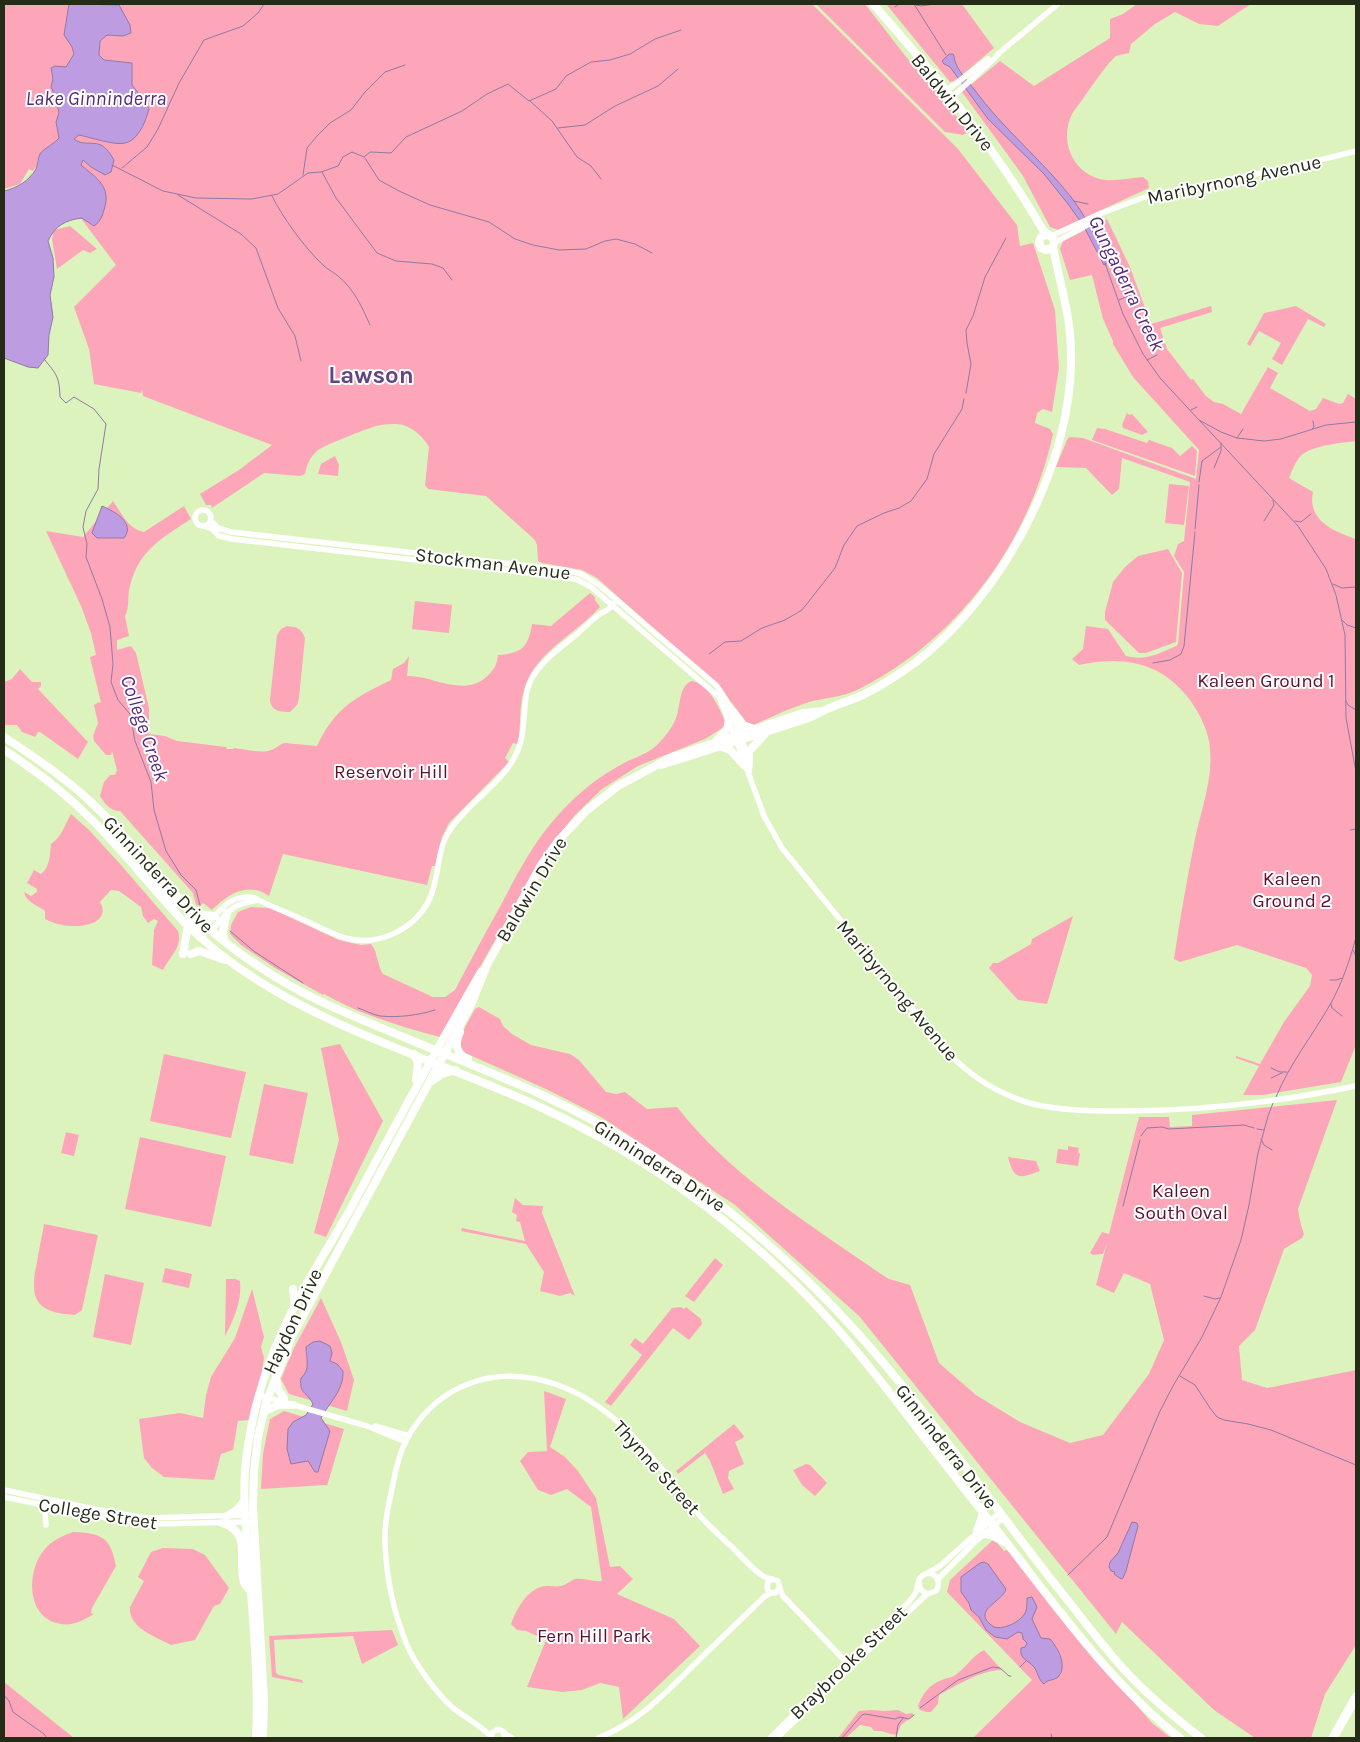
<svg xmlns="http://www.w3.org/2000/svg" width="1360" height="1742" viewBox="0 0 1360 1742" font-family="Karla,sans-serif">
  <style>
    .green { fill: #fda6b9 }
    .water { fill: #be9ce2; stroke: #907aa5 }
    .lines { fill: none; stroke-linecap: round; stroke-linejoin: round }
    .stream { stroke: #907aa5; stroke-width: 1 }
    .minor { stroke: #fff; stroke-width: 5.5 }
    .major { stroke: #fff; stroke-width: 8 }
    .highway { stroke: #fff; stroke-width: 9 }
    .labels { text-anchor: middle; stroke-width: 4; stroke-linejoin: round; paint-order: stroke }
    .street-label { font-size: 19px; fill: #242c17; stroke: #fff }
    .park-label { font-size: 19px; fill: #5c112a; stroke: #fff }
    .water-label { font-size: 20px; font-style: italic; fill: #55297b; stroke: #fff }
    .district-label { font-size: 24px; font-weight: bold; fill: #624480; stroke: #fff }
  </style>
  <rect width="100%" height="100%" fill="#ddf3bd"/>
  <path class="green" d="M4,4H812L958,149L1017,225L1020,246L1033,243L1055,310L1059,368L1052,412L1043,409L1037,413L1035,423L1050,429L1053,434C1029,543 958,640 857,690C843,697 824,698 809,702C790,708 772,717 753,725L747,723L719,686L597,578L582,570L542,563L538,561L537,545L535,540L486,496L428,489L425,485L429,447C423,437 415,429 403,425C395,423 384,424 376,426C366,429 325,445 318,450C310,457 307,464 305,474L300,476L264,473L212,508L211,505H206L200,494L239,470L272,445L143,396L142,390L141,393L94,384L89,349L74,307L116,265L37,160V165L33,171L29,169L20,184L4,189Z
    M816,4H865L914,67L931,84L944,103L954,113L968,132L963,135L945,132Z
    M886,4H962L994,48L955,81L950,82Z
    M1137,4H1251L1218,26L1199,24L1175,12L1155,24L1131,44L1129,53L1116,56L1110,62C1100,74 1091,87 1082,100C1078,106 1072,112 1070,119C1060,146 1076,176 1105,180C1117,181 1131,178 1143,177L1148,181L1149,188L1058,230L1050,227L1023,176L962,92L1000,61L1034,86L1110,38V19L1123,14Z
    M1107,219L1130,267L1151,324L1211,306L1212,312L1160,328L1167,349L1191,380L1193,379L1206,396L1214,402L1223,404L1241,414L1268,367L1278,373L1270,388L1310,411L1316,409L1323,398L1339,404L1343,403L1348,394L1356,399V441C1341,443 1315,445 1303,454C1296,459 1292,471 1289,478L1313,492C1307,521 1335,532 1356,539V1045L1341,1082L1263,1095H1243L1259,1066L1236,1058V1056L1260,1064L1284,1022L1310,986L1312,975L1306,968L1237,945L1180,962L1174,959C1180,918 1187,879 1195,839C1201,810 1213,779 1210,749C1209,732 1200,714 1190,700C1162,662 1123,655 1079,665L1072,659L1083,649L1086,626L1108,629L1126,656C1146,661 1157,654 1176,646L1178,644L1184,572L1174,556L1178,544L1184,541L1190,482L1122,458L1119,489L1112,495L1086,468L1056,467L1067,440L1069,437L1083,438L1196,479L1199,450L1133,377L1113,344V341L1103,319L1092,275L1070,280L1060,249L1063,241Z
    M70,226L97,249L90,253L83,250L57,269L52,239L54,230Z
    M1296,306L1326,324L1324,327L1308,319L1282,365L1272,359L1281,343L1259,331L1250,346L1247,344L1264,313Z
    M1127,413L1130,415L1132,414L1148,432L1142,435L1123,428L1122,425Z
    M1097,428L1105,429L1147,443L1149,440L1172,448L1180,456L1192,446L1197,451L1195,476L1092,440Z
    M335,456L339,465L338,476L318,474L321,464Z
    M1169,484L1189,486L1184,525L1165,523Z
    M113,501C122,514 128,529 144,532L184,506L191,519C162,538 139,550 130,586C127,596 130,608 125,616L129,636L117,640V650L131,646L136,653L149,708V734L165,736L177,741L226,747L227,749H233L234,748C244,749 261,754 271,750C277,748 279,744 285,743L317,746C335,708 354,698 391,680L393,669L404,663L409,656L407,676C432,675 462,697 485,678C493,671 497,666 498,655C522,653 528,648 532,624L551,626L590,593L595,597V600L600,607C574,636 532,653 523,694C519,710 521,727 518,744L513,743L505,758L509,762L449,823L442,837L435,866H432L427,885L283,854L269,896C247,881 228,894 212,910L203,903L200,906L196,905L193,893L120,811C110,811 105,804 100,796L104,782L110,775H115L117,770L112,751L111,755H106L94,741L93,736L98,723L94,705L99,702L101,703L90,657L96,655L91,633L81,606L46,531L83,537Z
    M1168,549L1182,573L1176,642L1146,653H1139L1105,620V612L1113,582L1125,567L1138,556Z
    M415,601L452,605L449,633L412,629Z
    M287,626C297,627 301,628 305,638L299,698L297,705L290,712C281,712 271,711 270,700L277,635L281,629Z
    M20,669L32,682H41V686L38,689L88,742L78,759L40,732H38L35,737L22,732L17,725H4V682L12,679Z
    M692,681C708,683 720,708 725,722L724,727L705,739L638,766L602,789L575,815L546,851L440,1037C401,1027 359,1014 324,994L323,995L275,968L241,945L230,934L231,925L238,912L251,907L270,908L339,940L361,945L371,944C378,952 377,965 383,974L433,997H445L455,990C470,961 486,932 502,903C524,861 541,829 577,796C591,783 607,772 624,763C636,757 650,753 659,743C666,735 673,727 676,718C681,706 678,686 692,681Z
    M71,814L89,830L121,865L178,931C183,948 169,957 163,970L152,965L154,930L158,921L154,919L148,923L143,916L141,907L119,891L111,890L100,902C111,921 86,927 72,926C62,926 53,923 45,919V911C37,905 26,902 24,892L31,896L37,892V889L27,883L34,870L41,874C50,867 50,855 51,844C62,837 65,824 71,814Z
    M1073,916L1047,1004L1018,1000L989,968L993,963H998L1031,944L1032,939Z
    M479,1007L500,1019L503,1026L512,1034L531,1045L570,1054L579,1060L606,1092L616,1094L625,1092L647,1109L677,1107C732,1177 809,1224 881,1274L889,1279L910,1285L939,1363L976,1395L1020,1422L1070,1443L1103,1435L1149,1374L1164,1340L1150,1284L1124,1273L1114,1293L1096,1285L1107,1243L1103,1254L1093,1255L1090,1253L1102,1232L1109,1234L1139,1117H1169L1170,1127L1192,1126V1115L1337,1100L1298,1209L1301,1225L1304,1234L1302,1238L1284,1249L1255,1330L1239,1346L1242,1380L1267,1388L1356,1370V1645L1325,1694L1311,1738H1255L1214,1710L1122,1622L1116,1634L859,1316L735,1205L601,1117L548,1090L463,1052C455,1039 469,1021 475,1009Z
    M340,1044L383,1121L326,1237L314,1233L339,1140L321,1048Z
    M164,1054L246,1072L231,1138L150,1121Z
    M264,1084L308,1093L293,1164L249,1155Z
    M66,1132L79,1135L74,1156L61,1153Z
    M140,1137L226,1156L211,1227L125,1209Z
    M1068,1146L1079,1148L1078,1152L1080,1154L1078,1166L1056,1163L1058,1149L1068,1150Z
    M1008,1157L1036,1161L1040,1171C1019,1179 1014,1180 1008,1157Z
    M515,1198L523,1205L543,1206L542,1213L575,1296L570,1293L560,1296L540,1291L544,1272L526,1244L461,1231L462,1228L525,1241L520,1222L516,1221L517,1215L512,1212Z
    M44,1224L98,1235L82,1310L75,1315C35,1313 29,1299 37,1262C39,1249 42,1237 44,1224Z
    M715,1258L723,1265L694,1302L685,1296Z
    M165,1268L192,1274L189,1288L162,1282Z
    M105,1274L144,1283L131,1345L93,1337Z
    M226,1279H235L240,1281C242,1301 234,1319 225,1336Z
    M252,1289L264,1337L261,1347L264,1358L261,1378L249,1420L238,1421L233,1450L221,1454L214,1480L164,1477L152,1468L144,1458L139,1419L180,1413L203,1418L206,1395L211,1377L235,1338Z
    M321,1298L341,1342L354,1380L347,1411L289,1394L281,1379L294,1348Z
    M681,1307L684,1309L686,1307L701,1319L702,1324L689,1340L673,1328L611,1406L605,1402L642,1355L630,1345L635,1338L643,1344L672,1308Z
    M544,1391L566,1399L550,1447L565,1457L578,1471L596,1498L610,1567L620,1566L633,1579L617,1594L674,1619L700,1646L623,1719L619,1687L600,1683L582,1690L562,1692L527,1687L546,1640L526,1631L517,1630L511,1624C516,1610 528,1587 546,1586C552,1586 555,1587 561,1586C566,1585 571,1580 575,1579C583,1578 594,1582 602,1581L591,1507L567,1489L551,1495L538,1490L520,1461L528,1452L547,1451Z
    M284,1411L344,1429L327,1486L326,1485L261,1489L263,1454L270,1419Z
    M734,1424L744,1436L743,1438L735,1442L744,1464L729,1471L728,1478L734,1489L723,1494L710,1461L705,1453L678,1474L676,1471Z
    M806,1464L810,1465L827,1483L815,1496L802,1485L793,1470Z
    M73,1532C101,1533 111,1537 116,1566L92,1608L91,1613L94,1614C84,1620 73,1626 61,1624C26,1619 26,1572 44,1550C52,1540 63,1536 73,1532Z
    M994,1539L1004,1551L1007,1550L1132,1700L1152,1723L1171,1738H973L1032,1680L947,1592L950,1580Z
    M163,1548L193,1549L205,1555L229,1588L220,1604L214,1606L195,1640L171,1645C156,1637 128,1628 130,1607L144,1581L138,1577L151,1552Z
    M392,1630L398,1645L362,1664L353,1636L274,1640L276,1673L279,1675L302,1680L303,1683L272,1677L269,1636Z
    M984,1650L1002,1670C984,1669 955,1686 939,1695L938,1704L931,1712H926L920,1710L918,1706C922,1694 930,1684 942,1680C946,1678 950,1678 954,1676C965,1669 972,1656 984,1650Z
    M4,1682L74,1738H4Z
    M871,1710L884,1711L898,1710L906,1714L912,1713L914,1715L901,1725L897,1735C888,1734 882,1730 874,1731L871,1727L860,1725L846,1738H838L859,1711Z"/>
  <path class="water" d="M69,4L119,5L130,25L131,33L123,36L107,35L100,41L99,55L104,60L132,63V85L145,102L149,109C146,120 139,140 125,143C116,146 89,137 79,135L74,139C82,146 92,141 101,145C107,148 111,155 114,160L111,172L105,175L91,167L83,160L81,165C96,178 112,186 104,210C102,217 100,222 94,226L82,218C65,220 55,226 48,241L53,258L54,277L50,295L53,317L49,335L48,355L38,368L28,367L4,358V191C17,188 29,181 36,169C38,164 38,158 40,154C43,149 54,144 59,138L56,122L59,113L55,95L51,87L53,79L51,68L55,66L66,67L74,54L72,47L64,35Z
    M949,54H953C955,57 954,60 956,64C960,73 968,82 974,89C1003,129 1041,159 1071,197C1087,218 1098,241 1109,263L1104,265L1083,225L1068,204L1044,174L988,119L950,67L944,64L942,61Z
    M102,506C114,511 136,523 124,538H97L92,533Z
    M320,1341L330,1346L332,1353L330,1361L337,1364L343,1371C344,1390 329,1403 321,1418L330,1431L318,1472H315L308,1461L291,1464L287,1449L288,1429L293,1422L306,1415L313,1404C307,1391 299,1395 301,1378C311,1369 306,1359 306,1347L313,1342Z
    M1132,1522L1137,1523L1138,1526L1126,1571L1123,1578L1121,1579L1114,1574L1115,1572L1111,1571L1109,1567L1110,1562L1118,1553Z
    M984,1562L988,1564L1006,1589C1003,1602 969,1611 994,1627C1005,1630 1022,1621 1026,1611C1027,1607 1027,1602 1027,1598L1032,1597L1037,1607L1032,1619L1041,1638L1050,1639C1058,1648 1068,1666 1058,1677C1053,1681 1048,1679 1044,1684C1038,1680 1038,1672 1034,1667C1028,1660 1019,1659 1021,1648L1025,1647L1027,1643L1023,1639L1022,1633L1018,1632L1007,1639L995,1637L986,1630L979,1617L971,1610L969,1603L961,1592V1577L980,1563Z"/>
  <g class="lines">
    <path class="stream" d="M914,4L946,55
      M916,5L921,6L935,4
      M895,7L899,4
      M530,101L552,121L577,157L591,166L601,179
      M558,128L585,125L615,106L658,86L678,69
      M365,158L379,180L399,191L430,205L489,222L515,239L533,245L559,250L586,249L605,241L616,239L635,244L652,253
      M112,165L163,191L196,198L252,199L278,194L308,173L321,172L338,166L343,157L352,152L364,157L370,152L391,153L406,137L462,111L487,94L508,84L529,101L556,89L566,76L591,62L610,60L630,54L655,39L681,30
      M122,168L147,147L158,129L179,83L204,40L243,26L258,13L264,4
      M322,172L336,198L377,253L396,261L432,264L443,268L452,280
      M303,175L307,148L317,136L330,123L351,110L365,92L385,72L405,65
      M178,195L241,234L256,248L278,308L295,336L301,361
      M272,196C283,218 304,247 323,265C327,269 333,272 338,276C354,289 362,307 370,325
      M1074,201L1088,204
      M1105,263L1123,314L1143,354L1160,378L1199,420L1221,432L1237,438L1264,441L1281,439L1326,425L1356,422
      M1119,300L1130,295
      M44,359C57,375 59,376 60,397L66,403L74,397L94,409L106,424L99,469L98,489L86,511L83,527L87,544L86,557L102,599L110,627L113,664L111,682L118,700L130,714L135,741L151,782L154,810L166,851L181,875L196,890L200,905
      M1147,360L1157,355
      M966,393L971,364L967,343L966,330L973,316L985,277L1006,238
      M1191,410L1197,407
      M1200,421L1298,526L1326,569L1336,595L1345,635L1346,718L1356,772
      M1312,429L1314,427L1313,421
      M1237,438L1243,429
      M1214,468L1221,451V443
      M1199,482L1202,461L1221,447
      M1264,521L1274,505L1273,500
      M1295,521L1301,522L1311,514
      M1195,529L1199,485
      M1333,584L1342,588L1356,587
      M1342,620L1347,625L1356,628
      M709,654L725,642L741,641L762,628L785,620L802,610L835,568L844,545L857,526L884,513L899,508L911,501L927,479L934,454L962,409L964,399
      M1153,663L1170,660L1181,654L1184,646L1195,532
      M1346,701L1348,705L1356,710
      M1350,830L1356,829
      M230,931L255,952L303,983
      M1353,950L1356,956
      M1330,980H1336L1342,978
      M1331,1004L1332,1008L1342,1016
      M358,1008C365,1010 373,1015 380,1016C398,1018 419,1015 435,1010
      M1271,1068L1280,1072H1287
      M1271,1078L1282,1073
      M1276,1097C1290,1063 1313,1035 1331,1003C1342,983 1350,960 1356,937
      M1257,1129L1264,1130
      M1141,1136L1147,1128L1162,1127L1169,1129L1244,1125L1254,1128
      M1261,1139L1264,1145L1272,1150
      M1123,1206L1140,1140
      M1204,1296L1215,1299L1220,1298
      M1180,1376L1195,1385L1210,1408L1217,1417L1224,1420L1248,1424L1271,1430L1356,1465
      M1068,1575L1107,1537L1160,1411L1173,1386L1202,1337L1221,1297L1241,1240L1249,1205L1258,1153L1268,1116L1273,1103
      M1020,1667L1026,1661
      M4,1695L9,1701L13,1712L44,1734L47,1738
      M920,1708L958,1680L993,1667L1000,1668L1009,1676H1011
      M1051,1734L1052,1738
      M842,1738L862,1715L865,1714L895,1719L900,1717L909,1719L914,1715
      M896,1738L898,1725L903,1718"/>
    <path class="minor" d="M946,91L988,59
      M951,98L995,58L999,53L1058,4
      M1051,236L1102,213L1145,197L1296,166L1356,151
      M1054,243L1100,218
      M195 518a8 8 0 1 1 16 0a8 8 0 1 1-16 0Z
      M211,521L218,528L231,532L565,570L581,574L599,585L716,685C734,708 741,738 750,765L749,772
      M204,526L211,528L219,536L232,539L564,577L578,580L591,587L719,697L733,731L764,816L782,848L944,1048C967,1074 996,1093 1029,1103C1059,1111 1092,1111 1123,1111C1202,1111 1279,1102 1356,1086
      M206,926C219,911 232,892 255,898C268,906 285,911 299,918C314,924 329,933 345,938C378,947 415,930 430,898C440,876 436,850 450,830C469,801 505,782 518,750C528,726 520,699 533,676C544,659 561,647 577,634C584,628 591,620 600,614C605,611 611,609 614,603
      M211,931C230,910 229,905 258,900
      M259,1395L367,1426L406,1442
      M375,1426L409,1436
      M4,1490L109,1512L147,1518L248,1515
      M4,1497L117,1520L150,1524L249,1522
      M41,1504L45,1514L46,1525
      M928,1573L940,1566L999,1513
      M938,1579L975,1542L1003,1518
      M780,1589L783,1596L849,1665
      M505,1734L512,1738
      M492,1737C480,1725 466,1718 453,1708C437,1694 415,1664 407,1645C394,1613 386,1576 385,1542C384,1524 388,1506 392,1489C395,1472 400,1450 409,1435C441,1382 497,1365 555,1384C620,1406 659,1467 701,1517C711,1528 722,1538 733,1548C742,1557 752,1569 763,1576C768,1579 774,1579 778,1581L780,1588L775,1593L769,1592L767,1588L768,1582L772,1579
      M492,1738V1733L498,1729L504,1732V1738
      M598,1738C640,1722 666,1692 698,1661C720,1639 743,1618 765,1596L771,1593
      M770,1738L909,1602C911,1599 914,1596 916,1592C918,1587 917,1581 921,1577C930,1567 944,1579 936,1591L927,1594L920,1589L919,1582
      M777,1738L927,1594"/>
    <path class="major" d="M873,4C936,75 995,148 1043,230C1049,236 1057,238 1053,247L1046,250L1041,248L1039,242L1041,237L1048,234
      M730,708L743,725L754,729
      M4,737C35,757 66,778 93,804C128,837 156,875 190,910C215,937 246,959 277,978C318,1003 363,1020 408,1039C452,1057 496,1074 540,1094C635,1137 720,1198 795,1269C896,1363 973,1481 1058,1588C1083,1619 1107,1653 1135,1681C1155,1701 1178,1720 1201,1738
      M716,741L727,729L729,720
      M722,747L730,750L745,766
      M4,750C35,770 64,792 90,818C124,851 152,889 185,923C211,949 241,971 272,989C356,1039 451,1066 538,1106C632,1149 715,1206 789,1278C833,1320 870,1367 907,1415C945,1465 985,1514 1023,1564C1070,1625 1119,1690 1180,1738
      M749,761V751L765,734
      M661,765L806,719C812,717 817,714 823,711C834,705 847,702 858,697C879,688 898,675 916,662C1002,596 1073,464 1071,355C1071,315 1060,285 1053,247
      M154,874L159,885L176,903
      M192,910L205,915L215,916
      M189,916L198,926L203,938
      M224,941L223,931L227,913
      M183,954L188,926
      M191,954L199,951L225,960
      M460,1032C455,1044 455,1053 468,1059
      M414,1054L418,1063L416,1080
      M429,1083L442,1074L456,1070
      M293,1289L295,1305
      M276,1378L278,1389L284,1398
      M265,1411L278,1405H293
      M227,1516L238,1509L244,1501
      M222,1523C253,1533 237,1559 244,1582C245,1586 249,1589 251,1592
      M977,1531L982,1517V1509
      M984,1534L991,1535L1006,1543
      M256,1738C259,1680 253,1623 249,1565C246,1533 243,1502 245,1470C250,1413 269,1355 295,1305C312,1272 333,1240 351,1208C393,1129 436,1050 481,972
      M263,1738L264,1699L253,1507L254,1472L258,1437L266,1403L292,1336L471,1005L487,965L541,865L558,841L586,811L618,786L672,757L803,713L823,711"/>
    <path class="highway" d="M1333,1738L1356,1697"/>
  </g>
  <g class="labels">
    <g class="street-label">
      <text transform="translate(953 102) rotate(51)" y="7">Baldwin Drive</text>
      <text transform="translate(1234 179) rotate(-12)" y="7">Maribyrnong Avenue</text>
      <text transform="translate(493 563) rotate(7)" y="7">Stockman Avenue</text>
      <text transform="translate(159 874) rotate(47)" y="7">Ginninderra Drive</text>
      <text transform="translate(531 889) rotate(-59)" y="7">Baldwin Drive</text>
      <text transform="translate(898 990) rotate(50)" y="7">Maribyrnong Avenue</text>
      <text transform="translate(660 1165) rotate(33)" y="7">Ginninderra Drive</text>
      <text transform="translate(292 1321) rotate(-65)" y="7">Haydon Drive</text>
      <text transform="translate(947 1446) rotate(52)" y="7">Ginninderra Drive</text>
      <text transform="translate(657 1467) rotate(48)" y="7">Thynne Street</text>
      <text transform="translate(98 1513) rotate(9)" y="7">College Street</text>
      <text transform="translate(848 1662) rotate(-44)" y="7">Braybrooke Street</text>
    </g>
    <g class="park-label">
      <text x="1266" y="687">Kaleen Ground 1</text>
      <text x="391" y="778">Reservoir Hill</text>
      <text x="1292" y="885">Kaleen<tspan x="1292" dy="22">Ground 2</tspan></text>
      <text x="1181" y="1197">Kaleen<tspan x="1181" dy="22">South Oval</tspan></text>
      <text x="594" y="1642">Fern Hill Park</text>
    </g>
    <g class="water-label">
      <text x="96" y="105">Lake Ginninderra</text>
      <text transform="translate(1127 283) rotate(64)" y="7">Gungaderra Creek</text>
      <text transform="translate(145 728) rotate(71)" y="7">College Creek</text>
    </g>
    <g class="district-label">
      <text x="371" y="383">Lawson</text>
    </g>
  </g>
  <rect width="1360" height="1742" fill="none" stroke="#242c17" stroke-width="10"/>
</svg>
